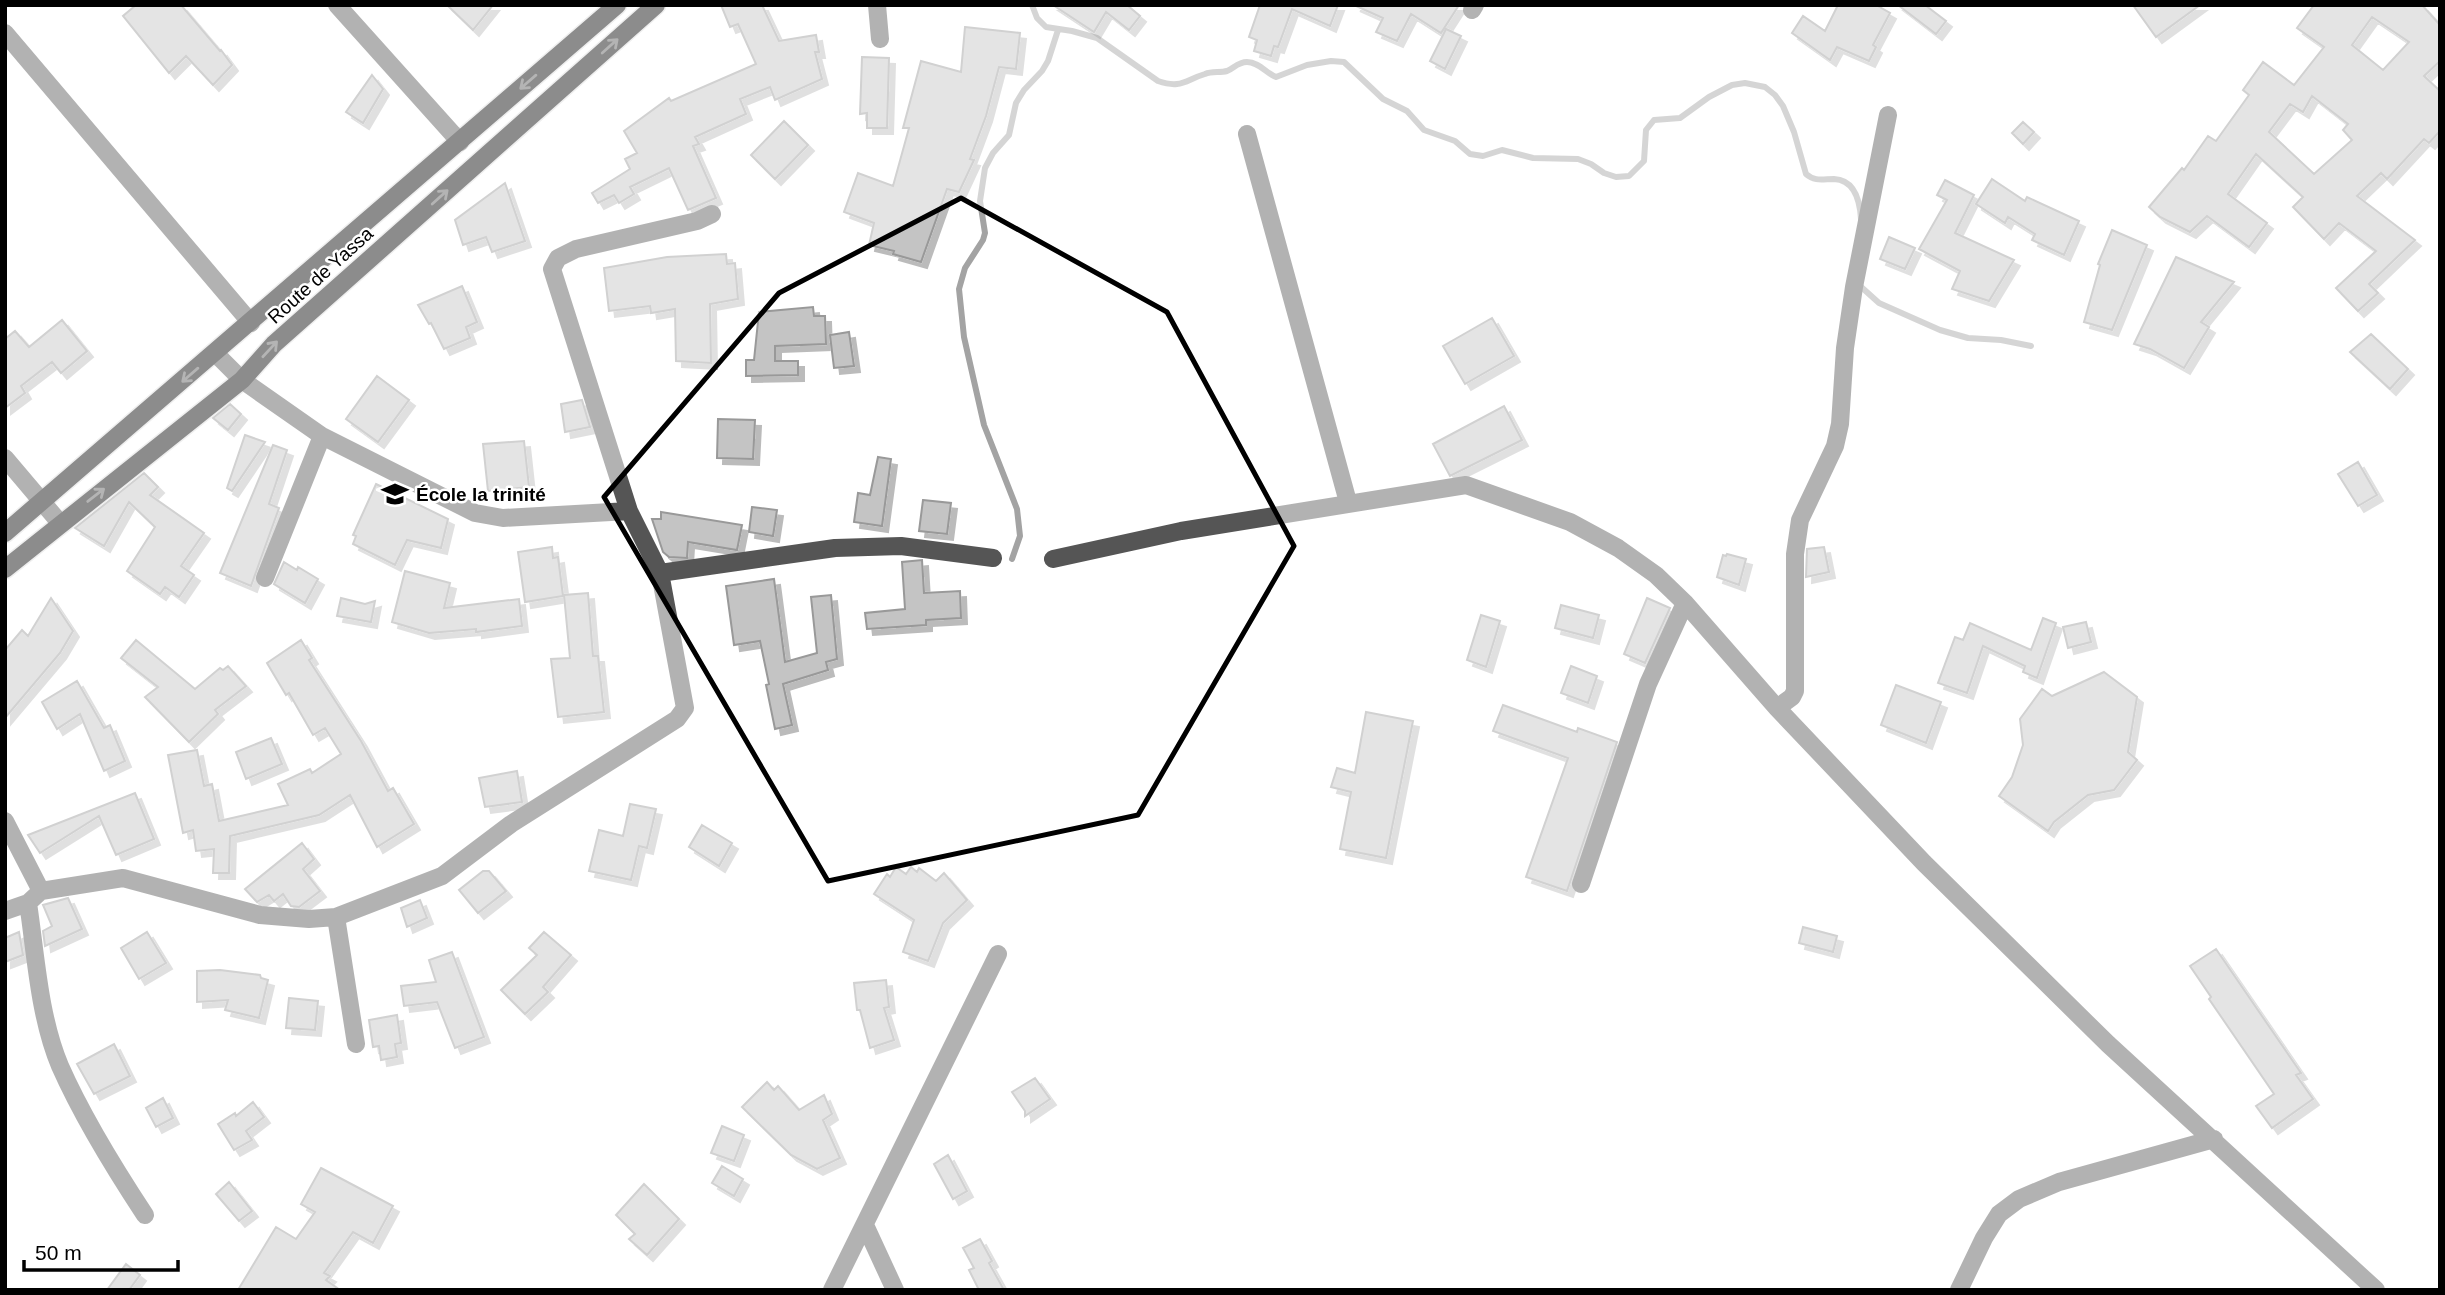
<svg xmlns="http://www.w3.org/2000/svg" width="2445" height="1295" viewBox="0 0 2445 1295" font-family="Arial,sans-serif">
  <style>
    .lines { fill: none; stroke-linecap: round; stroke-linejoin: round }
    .stream { stroke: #a3a3a3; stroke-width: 6 }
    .building { fill: #c4c4c4; stroke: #999; stroke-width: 2; fill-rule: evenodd; filter: url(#shadow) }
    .major-casing { stroke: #dbdbdb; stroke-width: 21 }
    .minor { stroke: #555; stroke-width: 18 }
    .major { stroke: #000; stroke-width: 18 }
    .oneway { stroke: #595959 }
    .marked { fill: none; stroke: #000; stroke-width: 5; stroke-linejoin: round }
    .labels { text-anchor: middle; stroke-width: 5; stroke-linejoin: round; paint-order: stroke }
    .street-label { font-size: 19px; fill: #000; stroke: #fff }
    .poi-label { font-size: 19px; font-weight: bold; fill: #000; stroke: #fff; text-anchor: start }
  </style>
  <defs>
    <filter id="shadow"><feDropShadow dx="6" dy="6" stdDeviation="0" flood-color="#0004"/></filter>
  </defs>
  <rect width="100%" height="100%" fill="#fff"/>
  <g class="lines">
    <path class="stream" d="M1032,5L1037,18L1046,27L1072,31L1097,38L1158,81C1181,89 1185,80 1205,74C1212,71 1220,73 1227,71C1234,68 1238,62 1247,62C1259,62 1266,73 1276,77L1307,65L1331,61L1344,62L1383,99L1407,111L1424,130L1455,141L1470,154L1483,156L1502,150L1533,158L1578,159L1591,164L1604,173L1616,177L1629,176L1644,161L1646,130L1654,120L1680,118L1709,97L1732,85L1745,83L1765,87L1775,95L1783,106L1794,132L1806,174C1815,182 1823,179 1834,179C1855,180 1860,202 1861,219
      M1859,285L1879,303L1940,330L1968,338L2001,340L2031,346
      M1012,559L1020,536L1017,509L984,425L964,337L959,289L965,268L983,240L985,233L980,201L985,168L993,153L1009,135L1016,103L1024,90L1042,71L1048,61L1058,30"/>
  </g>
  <path class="building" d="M136,5H181L220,51L221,50L232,65L213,85L186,56L169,73L123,16Z
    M447,5H493L473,30Z
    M721,5H762L779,41L816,35L819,52H815L822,79L775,100L770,87L740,99L746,114L695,137L699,144L693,146L716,198L688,210L669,168L630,187L634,194L619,203L614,195L598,203L592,193L630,169L625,159L637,153L624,131L669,98L671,101L756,64L738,24L730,27Z
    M1053,5H1127L1140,16L1129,30L1106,12L1094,32Z
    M1260,5H1338L1330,26L1292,9L1278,47L1274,46L1271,56L1254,51L1257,40L1249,37Z
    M1354,5H1459L1441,33L1411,14L1397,41L1376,32L1383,18Z
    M1838,5H1876L1890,13L1873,45L1876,47L1869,61L1837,47L1830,60L1792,33L1803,16L1825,31Z
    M1898,5H1925L1946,21L1936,34Z
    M2133,5H2200L2156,37Z
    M2314,5H2422L2440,25V61L2424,76L2440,91V131L2429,143L2424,139L2387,179L2381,173L2357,196L2415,240L2369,284L2378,293L2358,311L2336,288L2376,251L2339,223L2324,239L2293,207L2303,197L2256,154L2228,194L2267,223L2249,247L2207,216L2190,232L2160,217L2149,207L2182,168L2184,170L2208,136L2216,141L2249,95L2243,90L2263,62L2294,85L2324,47L2297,28ZM2372,17L2409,42L2383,70L2352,45ZM2312,96L2348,124L2343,130L2352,140L2314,174L2269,132L2290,104L2303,112Z
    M965,27L1020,33L1016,69L999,67L986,116L970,159L974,160L959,192L947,189L921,262L893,254L894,251L869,245L874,223L844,212L858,173L893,186L909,128H903L921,61L961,72Z
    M1446,29L1461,36L1445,69L1430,61Z
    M862,57L889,58L887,128H867V113L860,114Z
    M372,75L383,89L363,123L346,112Z
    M784,121L808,145L775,179L751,155Z
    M2023,122L2034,132L2023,144L2012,133Z
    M1992,179L2025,201L2027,197L2079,221L2064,255L2032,240L2035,234L2008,217L2005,223L1976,204Z
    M1945,180L1974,195L1955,233L2014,260L1989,301L1952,289L1960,271L1919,249L1947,200L1937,195Z
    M505,183L525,241L492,252L486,237L463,245L455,220Z
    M2112,230L2147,245L2112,330L2084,322L2100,265L2098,264Z
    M1889,237L1915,248L1905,269L1880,259Z
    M726,254L727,264L735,263L738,299L710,304L711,363L676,361L675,309L651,313L650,306L609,311L604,268L667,257Z
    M2176,257L2234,282L2201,322L2209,327L2184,368L2150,349L2134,344Z
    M462,286L477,322L466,327L470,338L444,349L431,323L429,324L418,305Z
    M813,307L814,316H825L826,344L775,346V361H798V375L746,376V360H754L759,312Z
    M1492,318L1514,356L1465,384L1443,346Z
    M62,320L87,351L61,373L52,362L21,386L25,393L5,408V339L15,331L29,347Z
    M849,332L854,366L834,368L830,335Z
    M2371,334L2408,369L2390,389L2350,352Z
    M377,376L409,400L378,442L346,419Z
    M582,400L590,427L565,432L561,404Z
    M230,404L241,414L228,430L213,418Z
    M1504,406L1522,440L1450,476L1433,444Z
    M718,419L755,420L753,459L717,458Z
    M245,435L265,442L232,491L227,488Z
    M524,441L529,487L488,491L483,444Z
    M273,445L287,450L269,504L279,508L251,586L220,573Z
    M878,457L891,459L882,526L854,522L858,493L870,495Z
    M2358,462L2377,495L2358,506L2338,474Z
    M144,473L158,487L150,495L204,533L181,566L194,575L179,597L165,587L160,594L127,571L155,527L129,502L104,546L75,528Z
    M376,484L448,519L441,548L407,540L395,565L353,544L356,536L353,535Z
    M923,500L951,503L947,534L919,531Z
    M752,507L777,510L773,536L749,532Z
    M661,512L742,525L737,550L688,542L687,558L669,557L663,552L652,519H661Z
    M552,547L553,558L558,557L563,596L525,602L518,552Z
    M1824,547L1829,572L1806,577L1807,549Z
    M1727,554L1746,559L1739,585L1717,577L1723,555L1726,556Z
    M922,560L924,593L960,591L961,618L926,620V625L867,629L865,613L905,609L902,562Z
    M284,562L297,570L298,567L318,579L305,603L274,584Z
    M405,571L450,583L444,608L519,599L522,626L476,632V629L429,633L392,622Z
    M774,579L785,662L817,653L811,597L831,595L837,659L826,662L828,670L783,684L792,725L775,729L766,685L769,684L760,641L734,645L726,586Z
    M588,593L593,656H598L604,712L558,717L551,659L570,658L564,595Z
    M51,598L73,631L60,653L5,718V650L22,630L28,636Z
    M341,598L365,604L375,601L371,622L337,616Z
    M1647,598L1670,608L1645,663L1624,654Z
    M1561,605L1599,615L1593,638L1555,628Z
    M1481,615L1500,621L1486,667L1467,660Z
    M2043,618L2056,623L2037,678L2023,672L2025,666L1983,646L1967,693L1938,683L1955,637L1963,640L1970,623L2031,650Z
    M2086,622L2091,642L2068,648L2063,627Z
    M136,640L195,689L220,668L223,670L228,666L246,686L215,710L218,714L189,742L145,697L158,687L121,658Z
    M301,640L312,658L309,660L361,741L388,791L393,788L414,824L377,847L350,795L319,815L230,836L229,873H213L214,849L196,851L193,830L183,833L168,755L197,750L204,786L212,784L219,821L288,805L278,784L310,769L312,773L341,754L325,728L313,735L289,693L286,695L267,663Z
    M1571,666L1597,676L1588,703L1561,693Z
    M2104,672L2137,697L2128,752L2137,760L2114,790L2088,795L2054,822L2048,831L1999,796L2012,777L2023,745L2020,719L2042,689L2052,696Z
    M77,681L104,728L110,725L125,761L104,771L80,714L57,729L42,702Z
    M1896,685L1941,702L1926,743L1881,725Z
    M1503,705L1577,732L1578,728L1617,742L1567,891L1526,877L1568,758L1493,731Z
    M1366,712L1413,721L1386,858L1340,849L1351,792L1331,787L1337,768L1355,773Z
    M271,738L282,764L246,779L236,752Z
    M517,771L522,802L485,807L479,778Z
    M135,793L154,839L116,855L99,816L40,853L28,835Z
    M630,804L656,809L647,848L639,846L631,880L589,871L599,830L623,836Z
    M702,825L732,843L719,866L689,847Z
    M302,843L314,859L303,869L320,891L299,907L291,906L283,894L274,901L269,895L257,902L245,889Z
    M896,867L906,874L911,867L917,872L919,868L936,881L944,873L967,900L943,923L928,961L903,952L914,920L874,894L887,874L890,877Z
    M483,871H489L506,891L478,913L459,890Z
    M68,898L82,929L45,946L43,931L52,926L43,905Z
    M420,900L427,918L407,927L401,908Z
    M1803,927L1837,936L1833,952L1799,943Z
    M19,932L23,955L5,962V938Z
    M147,932L166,963L139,979L121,948Z
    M544,932L571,955L543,987L548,992L525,1014L501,990L537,955L529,948Z
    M2216,949L2301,1073L2296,1075L2313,1099L2272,1128L2256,1106L2274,1094L2209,999L2211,997L2190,966Z
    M452,952L484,1037L455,1048L437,1002L404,1006L401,986L436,982L429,960Z
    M220,970L260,975L261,978L268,980L259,1018L225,1010L228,1000L197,1002V971Z
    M886,980L889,1007L884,1008L894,1040L870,1048L860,1010H857L854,983Z
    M289,998L318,1001L315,1030L286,1028Z
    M397,1015L401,1043L395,1044L397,1057L381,1060L379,1046L373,1047L369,1020Z
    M114,1044L130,1076L94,1094L77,1064Z
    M1035,1078L1050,1099L1025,1116V1111L1012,1092Z
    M767,1082L774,1090L778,1086L799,1110L824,1095L832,1114L823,1120L840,1158L817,1169L791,1155L742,1107Z
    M163,1098L173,1118L156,1127L146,1108Z
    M253,1102L264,1117L246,1131L252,1140L234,1150L218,1124L235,1113L236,1116Z
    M722,1126L744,1135L734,1161L711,1153Z
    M948,1155L967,1191L953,1199L934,1164Z
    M722,1166L743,1179L734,1196L712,1183Z
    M321,1168L393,1206L373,1243L353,1232L324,1273L330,1276L326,1280L340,1290H238L276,1227L296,1239L315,1212L301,1204Z
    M229,1182L252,1211L239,1221L216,1194Z
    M644,1184L679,1219L647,1255L629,1239L635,1234L616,1215Z
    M980,1239L992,1261L989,1263L1004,1290H979L969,1270L974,1268L963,1248Z
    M126,1264L140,1275L129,1290H107Z"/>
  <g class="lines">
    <defs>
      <path id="major" d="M5,533L617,5
        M5,569L242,380L274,344L656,5"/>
    </defs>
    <use href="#major" class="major-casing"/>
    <path class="minor" d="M337,5L460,142
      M877,5L880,39
      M1472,10L1475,5
      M5,33L251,323
      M1247,134L1348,502
      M215,353L242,380L322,436L475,513L503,518L629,511
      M5,458L60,523
      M1053,559L1181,531L1466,485L1570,522L1618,548L1656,575L1685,603L1777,708L1924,863L2108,1044L2376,1290
      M660,573L835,548L901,546L993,558
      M265,578L322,436
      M1777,708L1792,697L1795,691V554L1800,520L1835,446L1840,424L1845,348L1854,287L1888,115
      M5,821L41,891
      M1581,884L1648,684L1685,603
      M28,903C36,956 39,1016 60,1066C83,1118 114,1168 145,1215
      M5,911L28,903L41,891L123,878L260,915L309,919L336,917L442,876L511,824L677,719L685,708L660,573L629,511L552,269L558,258L576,249L697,221L712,214
      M336,917L356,1044
      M865,1225L895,1290
      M832,1290L998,954
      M1959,1290L1984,1238L1999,1214L2019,1199L2059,1182L2214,1139"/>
    <use href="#major" class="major"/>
  </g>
  <defs><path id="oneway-shaft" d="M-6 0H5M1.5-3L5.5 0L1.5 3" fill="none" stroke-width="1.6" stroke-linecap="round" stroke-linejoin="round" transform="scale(1.75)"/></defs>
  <g class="oneway">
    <use href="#oneway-shaft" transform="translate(610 46) rotate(-42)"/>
    <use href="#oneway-shaft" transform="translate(528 82) rotate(139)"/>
    <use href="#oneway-shaft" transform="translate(440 197) rotate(-42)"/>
    <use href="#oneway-shaft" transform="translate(270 349) rotate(-47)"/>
    <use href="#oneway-shaft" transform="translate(190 375) rotate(139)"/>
    <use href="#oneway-shaft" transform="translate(96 495) rotate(-38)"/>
  </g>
  <path d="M0 0H2445V1295H0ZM961,198L1167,312L1294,546L1138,815L828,881L604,497L779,293Z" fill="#fff" fill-opacity=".55" fill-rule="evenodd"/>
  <path class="marked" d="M961,198L1167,312L1294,546L1138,815L828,881L604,497L779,293Z"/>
  <defs>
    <symbol id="school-bare" viewBox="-9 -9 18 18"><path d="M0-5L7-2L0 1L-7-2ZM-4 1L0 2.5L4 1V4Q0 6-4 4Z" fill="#000" stroke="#fff" stroke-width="2.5" paint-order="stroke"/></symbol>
  </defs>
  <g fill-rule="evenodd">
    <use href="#school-bare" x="376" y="475" width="38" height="38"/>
  </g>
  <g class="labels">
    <g class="street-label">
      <text transform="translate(320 275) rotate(-42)" y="7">Route de Yassa</text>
    </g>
    <g class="poi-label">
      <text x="416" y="501">École la trinité</text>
    </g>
  </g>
  <rect width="2445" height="1295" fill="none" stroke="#000000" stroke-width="14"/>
  <path d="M24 1260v10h154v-10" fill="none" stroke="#000000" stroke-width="3.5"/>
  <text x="35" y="1260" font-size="21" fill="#000000" stroke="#ffffff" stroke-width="5" paint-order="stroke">50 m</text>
</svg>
